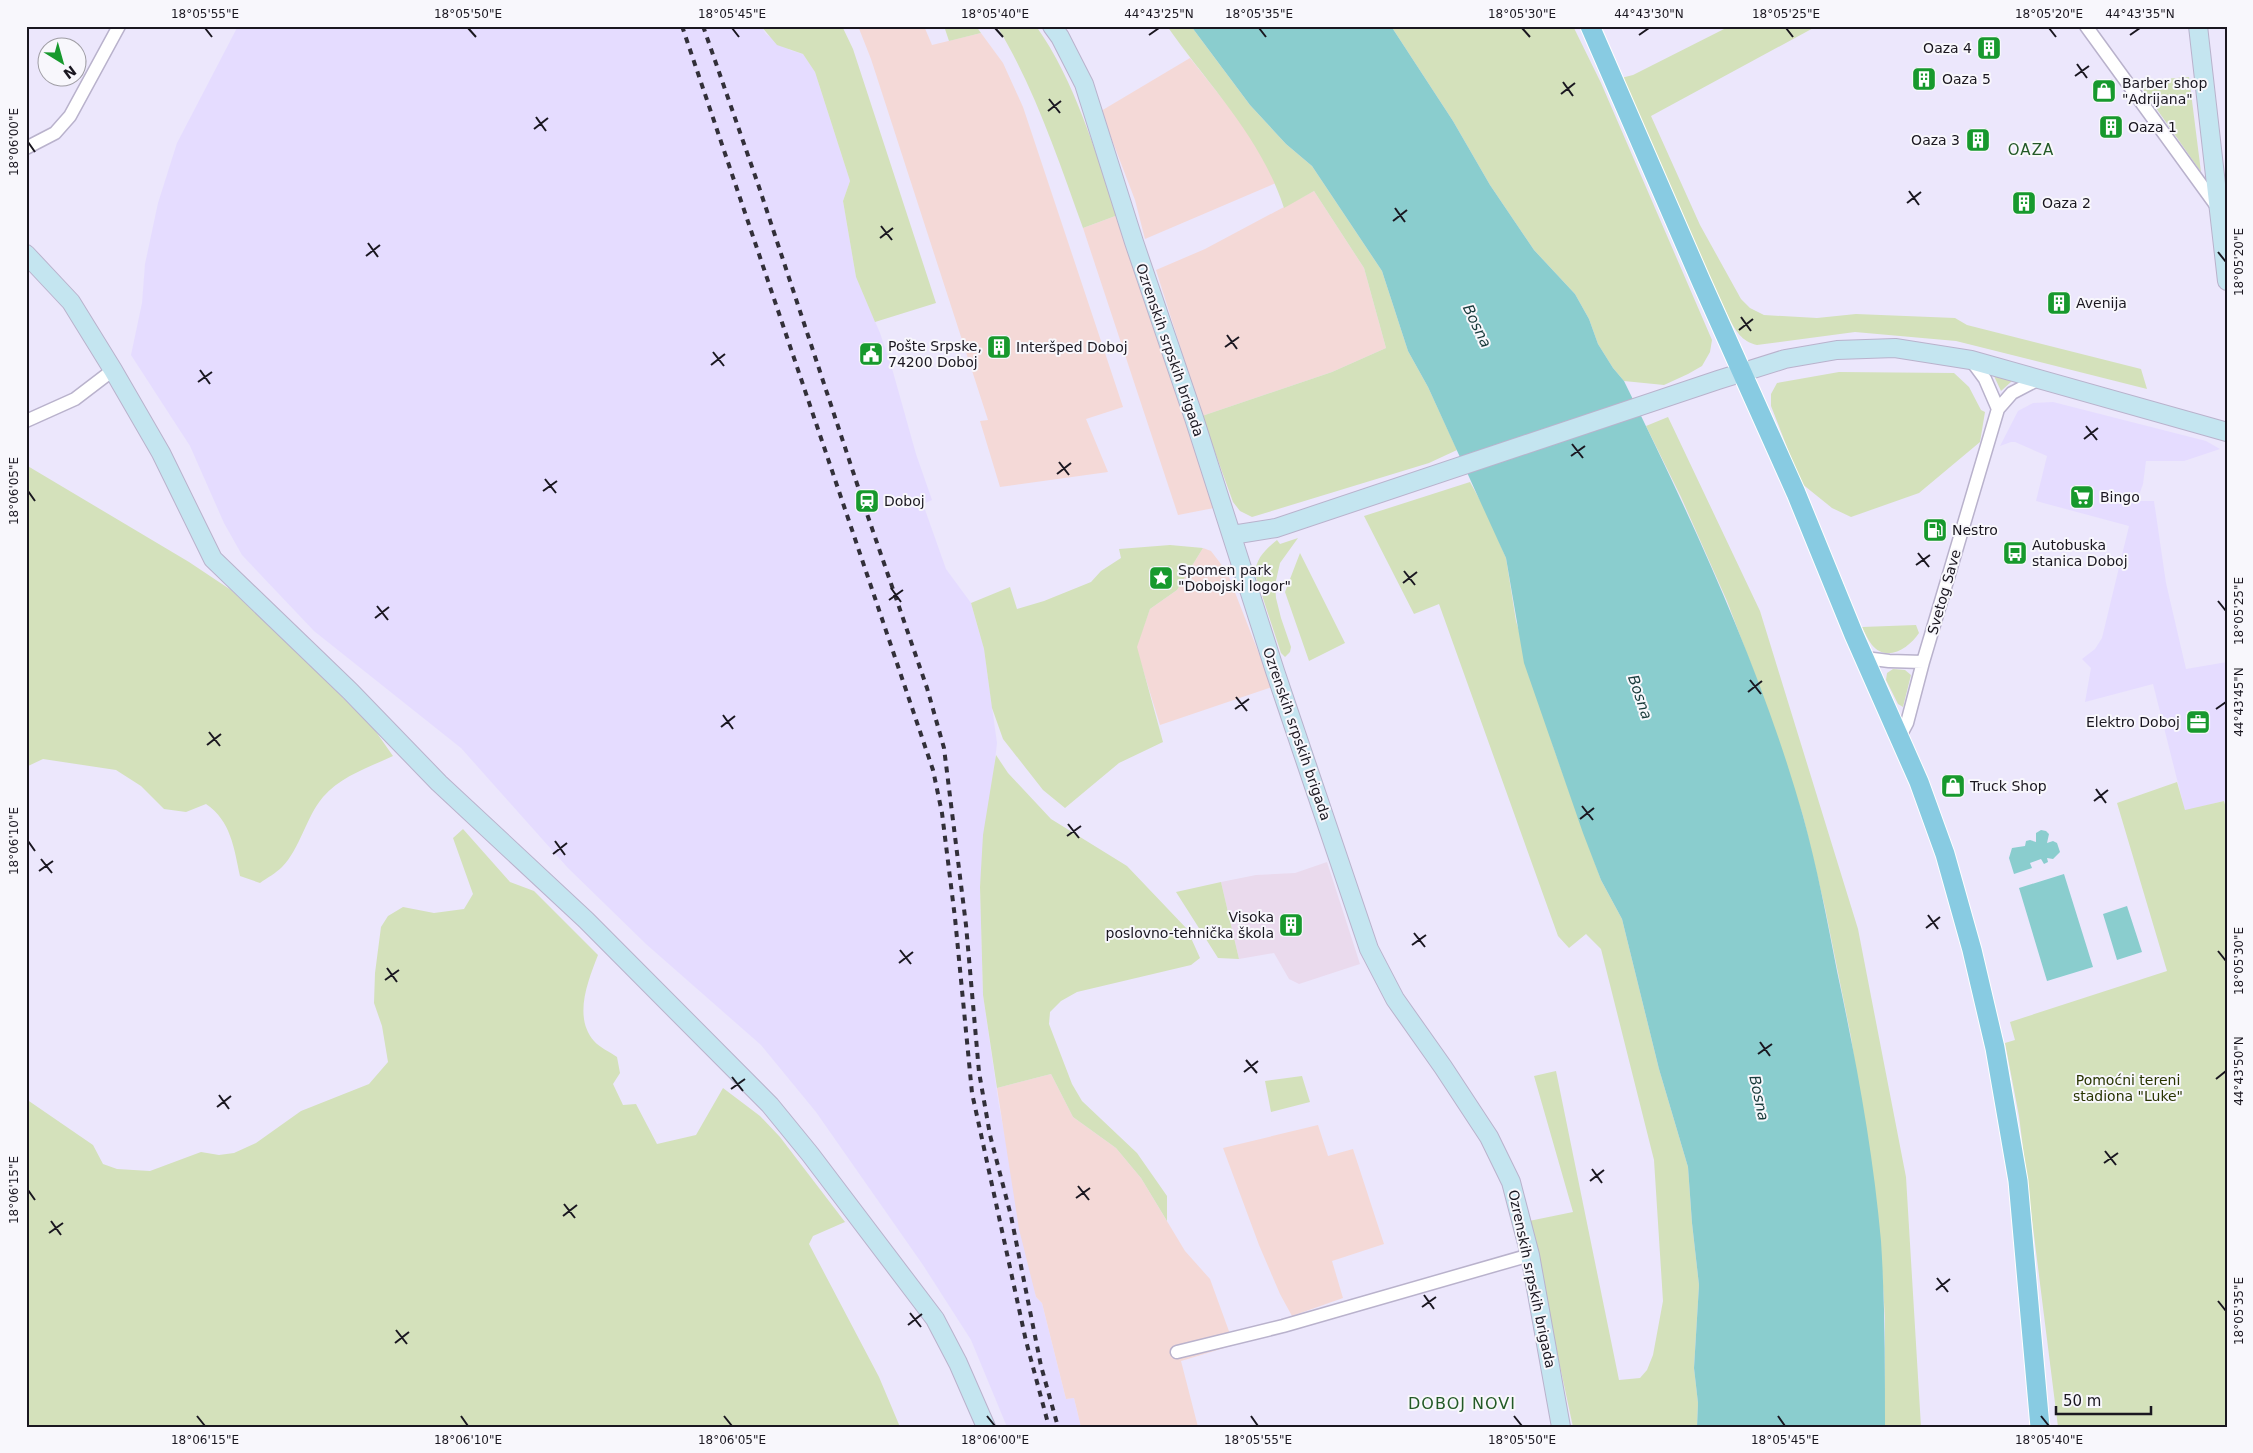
<svg xmlns="http://www.w3.org/2000/svg" width="2253" height="1453" viewBox="0 0 2253 1453" font-family="'DejaVu Sans',sans-serif">
  <style>
    .built { fill: #e5dcff }
    .industrial { fill: #f4d9d7 }
    .education { fill: #eadaed }
    .green { fill: #d4e1bb }
    .water { fill: #8acdce }
    .lines { fill: none; stroke-linecap: round; stroke-linejoin: round }
    .street-casing { stroke: #b9b2cc; stroke-width: 15 }
    .secondary-casing { stroke: #b9b2cc; stroke-width: 20 }
    .primary-casing { stroke: #fff; stroke-width: 21 }
    .street { stroke: #fff; stroke-width: 12 }
    .secondary { stroke: #c4e5f0; stroke-width: 18 }
    .primary { stroke: #88cbe2; stroke-width: 19 }
    .rail { stroke: #322f39; stroke-width: 4; stroke-dasharray: 6 6; stroke-linecap: butt }
    .ticks { fill: none; stroke: #1a1720; stroke-width: 2 }
    .labels { text-anchor: middle; stroke-width: 4; stroke-linejoin: round; paint-order: stroke }
    .poi-label { font-size: 14px; fill: #1a1720; stroke: #f8f7fc; text-anchor: start }
    .street-label { font-size: 14px; fill: #1a1720; stroke: #f8f7fc }
    .park-label { font-size: 14px; fill: #283400; stroke: #f8f7fc }
    .neighbourhood-label { font-size: 15px; letter-spacing: 1px; fill: #235a27; stroke: #f8f7fc }
    .water-label { font-size: 15px; font-style: italic; fill: #183a3a; stroke: #f8f7fc }
    .quarter-label { font-size: 16px; letter-spacing: 1px; fill: #235a27; stroke: #f8f7fc }
    .neatline { fill: none; stroke: #1a1720; stroke-width: 2 }
    .ticks-label { font-size: 12px; text-anchor: middle; fill: #1a1720 }
  </style>
  <rect width="100%" height="100%" fill="#ece7fc"/>
  <path class="built" d="M238,26H761L766,34L790,50L803,54L815,72L850,181L843,201L856,277L880,333L893,372L916,454L932,500L923,504L946,569L971,603L984,649L997,743L980,887L983,995L999,1105L1036,1297L1042,1303L1066,1399L1074,1398L1081,1427H1007L971,1340L923,1265L816,1112L761,1045L646,944L568,868L461,748L314,631L242,555L224,523L190,446L131,355L142,303L145,264L158,203L177,143Z
    M2053,402L2206,441L2220,449L2184,461H2146L2143,484L2137,501H2154L2166,583L2186,669L2227,662V800L2185,811L2153,684L2085,702L2091,668L2082,659L2095,649L2102,638L2129,526L2036,501L2047,456L2015,442H2011L2000,446L2018,411L2033,403Z"/>
  <path class="industrial" d="M858,26H924L932,45L981,33L1003,63L1023,107L1123,407L1086,419L1108,472L1000,487L980,421L988,420L871,59Z
    M1190,58L1248,131L1276,183L1145,239L1135,200L1101,111Z
    M1314,191L1364,268L1386,348L1332,372L1202,416L1156,270L1205,249Z
    M1118,215L1214,508L1178,515L1083,228Z
    M1203,548L1211,551L1227,572L1272,687L1160,725L1136,647L1150,609L1177,590Z
    M1051,1074L1073,1117L1116,1148L1141,1178L1185,1251L1210,1279L1234,1345L1181,1361L1198,1427H1081L1074,1398L1066,1399L1042,1303L1036,1297L1019,1229L997,1088Z
    M1318,1125L1328,1156L1353,1149L1384,1244L1332,1261L1343,1298L1292,1316L1280,1294L1259,1245L1223,1148Z"/>
  <path class="education" d="M1327,862L1360,964L1299,984L1289,979L1274,953L1239,959L1221,882L1256,875L1295,873Z"/>
  <path class="green" d="M761,26H842L853,49L936,303L875,322L856,277L843,201L850,181L815,72L803,54L777,45Z
    M944,26H976L981,33L949,41Z
    M997,26H1036C1076,82 1094,151 1118,215L1083,228C1058,159 1035,89 997,26Z
    M1167,26H1191L1250,105L1286,144L1312,166L1382,271L1408,351L1428,387L1457,450L1429,463L1252,517L1240,511L1233,502L1202,416L1332,372L1386,348L1364,268L1314,191L1284,208C1261,137 1209,86 1167,26Z
    M1391,26H1573L1601,83L1712,340L1710,352L1702,366L1688,374L1664,385L1624,381L1613,368L1598,344L1589,319L1575,294L1534,250L1490,185L1453,121Z
    M1730,26H1817L1651,116L1700,225L1741,299L1750,308L1764,315L1817,318L1856,314L1955,318L1967,325L2141,369L2147,389L1956,341L1855,332L1757,345C1741,341 1736,331 1729,318L1617,79L1633,75Z
    M2189,77L2201,172L2137,81Z
    M1839,372L1954,373L1969,387L1981,410L1985,412L1980,442L1919,493L1851,517L1832,508L1801,483L1771,406V394L1777,383Z
    M1994,376L2012,381L2001,391Z
    M1668,417L1760,611L1858,929L1906,1177L1921,1427H1885V1318L1880,1239L1851,1037L1825,908L1803,816L1758,683L1727,601L1681,497L1646,426Z
    M26,465L189,562L231,590L286,641L374,729L393,756C370,767 341,776 323,797C306,817 300,849 282,867C276,873 267,878 260,883L240,876C234,848 231,821 206,804L186,812L164,809L141,786L116,770L43,759L26,767Z
    M1470,482L1486,511L1506,558L1516,621L1554,749L1601,880L1622,919L1659,1069L1688,1167L1692,1223L1699,1285L1694,1368L1698,1403L1697,1427H1573L1529,1221L1573,1212L1534,1076L1556,1071L1619,1380L1640,1378L1647,1370L1653,1355L1663,1301L1654,1160L1601,949L1586,934L1569,948L1558,936L1439,604L1414,614L1364,516Z
    M1298,538L1280,563L1275,585L1276,598L1281,618L1291,647L1290,652L1285,657L1281,653L1255,574C1256,558 1265,550 1277,540L1280,544Z
    M1170,545L1203,548L1177,590L1150,609L1137,647L1163,742L1119,763L1065,808L1043,790L1003,739L992,708L984,649L971,603L1010,587L1017,609L1044,601L1091,582L1101,571L1121,558L1119,549Z
    M1300,553L1345,643L1309,661L1285,592Z
    M1916,625L1919,633C1909,648 1887,663 1872,645C1868,640 1865,633 1862,627Z
    M1893,669L1905,670L1911,675L1903,707L1898,704L1886,680L1887,673Z
    M996,755L1008,773L1051,819L1127,866L1187,929L1200,958L1191,965L1077,992L1061,1001L1050,1012L1049,1024L1072,1084L1082,1101L1137,1153L1167,1196V1221L1141,1178L1116,1148L1073,1117L1051,1074L997,1088L983,995L980,887L983,835Z
    M2177,782L2185,810L2224,801L2227,812V1427H2058L2019,1116L2005,1043L2015,1040L2010,1022L2167,971L2117,803Z
    M463,829L510,882L534,891L598,955C588,981 573,1017 594,1041C600,1048 609,1051 617,1057L620,1073L613,1084L623,1105L636,1104L657,1144L696,1135L723,1088L760,1116L780,1137L845,1222L813,1236L809,1244L879,1377L900,1427H26V1099L93,1145L103,1164L117,1169L150,1171L201,1152L219,1155L234,1153L256,1143L301,1111L369,1084L388,1062L382,1026L374,1003L375,973L381,927L388,916L403,907L434,913L464,909L473,894L453,838Z
    M1221,882L1239,959L1218,958L1176,892Z
    M1302,1076L1310,1102L1271,1112L1265,1081Z"/>
  <path class="water" d="M1191,26H1391L1453,121L1490,185L1534,250L1575,294L1589,319L1598,344L1613,368L1624,381C1693,522 1760,665 1803,816C1817,867 1827,919 1837,971C1856,1060 1873,1150 1881,1241C1885,1303 1885,1365 1885,1427H1697L1698,1403L1694,1368L1699,1285L1692,1223L1688,1167L1659,1069L1622,919L1601,880L1583,833L1524,663L1506,558L1428,387L1408,351L1382,271L1312,166L1286,144L1250,105Z
    M2041,830L2046,831L2049,834L2047,843L2053,841L2057,843L2060,852L2053,859L2047,858L2048,862L2044,864L2041,859L2030,863L2032,868L2014,874L2009,858L2012,848L2025,846L2026,841L2030,840L2036,842V833Z
    M2064,874L2093,967L2047,981L2019,888Z
    M2127,906L2142,952L2117,960L2103,914Z"/>
  <g class="lines">
    <defs>
      <path id="street" d="M2086,26L2218,208
        M26,148L55,133L70,116L119,26
        M1971,360L1985,379L1998,409
        M26,421L75,399L113,370
        M1865,658L1889,661L1923,662
        M1899,738L1907,723L1923,662L1998,409L2012,393L2039,379
        M1177,1352L1283,1326L1530,1255"/>
      <path id="secondary" d="M1052,26L1060,37L1084,84L1134,242L1194,418L1275,671L1369,949L1395,999L1443,1067L1489,1137L1511,1182L1530,1255L1561,1427
        M2198,26L2227,281
        M26,254L71,302L113,370L161,453L213,559L350,691L439,783L586,920L770,1105L810,1154L935,1319L958,1363L986,1427
        M1232,535L1276,528L1718,380L1785,359L1837,350L1895,348L1971,360L2227,432"/>
      <path id="primary" d="M1590,26L1701,281L1796,493L1854,635L1919,782L1945,854L1972,950L1995,1048L2018,1181L2040,1427"/>
    </defs>
    <use href="#street" class="street-casing"/>
    <use href="#secondary" class="secondary-casing"/>
    <use href="#primary" class="primary-casing"/>
    <use href="#street" class="street"/>
    <use href="#secondary" class="secondary"/>
    <use href="#primary" class="primary"/>
    <path class="rail" d="M682,26L933,770L942,813L955,918L972,1093L1026,1341L1049,1427
      M703,26L759,187L866,511L927,688L944,748L966,925L979,1072L990,1135L1011,1216L1041,1366L1058,1427"/>
  </g>
  <path class="ticks" d="M205,28L212,37M468,28L476,37M732,28L739,37M995,28L1003,37M1259,28L1266,37M1522,28L1530,37M1786,28L1793,37M2049,28L2056,37M1149,35L1159,28M1639,35L1649,28M2130,35L2140,28M2077,64L2087,78M2075,76L2089,66M1563,82L1573,96M1561,94L1575,83M1049,99L1060,113M1048,111L1061,101M536,117L546,131M534,129L548,118M28,142L35,152M1909,191L1919,205M1907,203L1921,192M1395,208L1405,222M1393,221L1407,210M881,226L892,240M880,238L893,228M368,243L378,257M2218,252L2226,262M366,256L380,245M1741,317L1751,331M1739,330L1753,319M1227,335L1237,349M1225,347L1239,337M713,352L724,366M711,365L725,354M200,370L210,384M198,382L212,372M2086,426L2097,440M2084,439L2098,428M1572,444L1583,458M1571,456L1585,446M1059,462L1069,475M1057,474L1071,463M545,479L556,493M28,491L35,501M543,491L557,481M1918,553L1929,567M1916,565L1930,555M1404,571L1415,585M1403,583L1417,572M891,588L901,602M889,600L903,590M2218,601L2226,611M377,606L388,620M375,618L389,607M1750,680L1761,694M1748,692L1762,681M1236,697L1247,711M1235,709L1249,699M2216,709L2226,702M723,715L733,729M721,727L735,716M209,732L220,746M207,745L221,734M2096,789L2106,803M2094,801L2108,790M1582,806L1593,820M1580,819L1594,808M1068,824L1079,838M1067,836L1081,826M28,841L35,851M555,841L565,855M553,854L567,843M41,859L52,873M39,871L53,861M1928,915L1938,929M1926,928L1940,917M1414,933L1425,947M1412,945L1426,935M900,950L911,964M2218,951L2226,961M899,963L913,952M387,968L397,982M385,980L399,970M1760,1042L1770,1056M1758,1054L1772,1044M1246,1060L1257,1073M1244,1072L1258,1061M732,1077L743,1091M2216,1079L2226,1071M731,1089L745,1079M219,1095L229,1109M217,1107L231,1096M2105,1151L2116,1165M2104,1163L2118,1153M1592,1169L1602,1183M1590,1181L1604,1170M1078,1186L1089,1200M28,1190L35,1200M1076,1198L1090,1188M564,1204L575,1218M563,1216L577,1205M51,1221L61,1235M49,1233L63,1223M1937,1278L1948,1292M1936,1290L1950,1279M1424,1295L1434,1309M2218,1301L2226,1311M1422,1307L1436,1297M910,1313L921,1327M908,1325L922,1314M396,1330L407,1344M395,1343L409,1332M197,1416L205,1426M461,1416L468,1426M724,1416L732,1426M987,1416L995,1426M1251,1416L1258,1426M1514,1416L1522,1426M1778,1416L1785,1426M2041,1416L2049,1426"/>
  <defs>
    <symbol id="building-square" viewBox="-11 -11 22 22"><rect x="-9" y="-9" width="18" height="18" rx="4" fill="#17992d" stroke="#f8f7fc"/><path d="M-4-6H4V6H1V3H-1V6H-4ZM-2.5-4.3h1.7v1.8h-1.7ZM.8-4.3h1.7v1.8H.8ZM-2.5-1h1.7V.8h-1.7ZM.8-1h1.7V.8H.8Z" fill="#fff"/></symbol>
    <symbol id="shop-square" viewBox="-11 -11 22 22"><rect x="-9" y="-9" width="18" height="18" rx="4" fill="#17992d" stroke="#f8f7fc"/><path d="M-5-2.5h2.3a2.7 3.5 0 0 1 5.4 0H5L5.5 6h-11ZM-1.5-2.5h3a1.5 2.3 0 0 0-3 0Z" fill="#fff"/></symbol>
    <symbol id="civic-square" viewBox="-11 -11 22 22"><rect x="-9" y="-9" width="18" height="18" rx="4" fill="#17992d" stroke="#f8f7fc"/><path d="M-.6-6.5H3V-4.5H.6V-3L4-1V1h2V6H-6V1h2V-1L-.6-3ZM-1.2 2.5V6h2.4V2.5Z" fill="#fff"/></symbol>
    <symbol id="supermarket-square" viewBox="-11 -11 22 22"><rect x="-9" y="-9" width="18" height="18" rx="4" fill="#17992d" stroke="#f8f7fc"/><path d="M-6-5.5h2.5l.6 2H6L4.5 2H-2.5L-4.4-4H-6ZM-1.5 3.2a1.3 1.3 0 1 0 .1 0ZM3 3.2a1.3 1.3 0 1 0 .1 0Z" fill="#fff"/></symbol>
    <symbol id="station-square" viewBox="-11 -11 22 22"><rect x="-9" y="-9" width="18" height="18" rx="4" fill="#17992d" stroke="#f8f7fc"/><path d="M-3-6H3Q5-6 5-4V2Q5 4 3 4L4.5 6H3L1.5 4h-3L-3 6H-4.5L-3 4Q-5 4-5 2V-4Q-5-6-3-6ZM-3.5-4v3h7v-3ZM-3.5 1v1.5H-2V1ZM2 1v1.5H3.5V1Z" fill="#fff"/></symbol>
    <symbol id="fuel-square" viewBox="-11 -11 22 22"><rect x="-9" y="-9" width="18" height="18" rx="4" fill="#17992d" stroke="#f8f7fc"/><path d="M-5.5-6h7V0h2V4h1.3V-2.5L3-4.5l.8-.8L6-3V5H2.5V1h-1V6h-7ZM-4.2-4.7v3.2H.2V-4.7Z" fill="#fff"/></symbol>
    <symbol id="bus-square" viewBox="-11 -11 22 22"><rect x="-9" y="-9" width="18" height="18" rx="4" fill="#17992d" stroke="#f8f7fc"/><path d="M-5-6H5V4H4V6H2V4H-2V6H-4V4H-5ZM-3.5-4V0h7V-4ZM-3.5 1.2v1.5H-2V1.2ZM2 1.2v1.5H3.5V1.2Z" fill="#fff"/></symbol>
    <symbol id="sight-square" viewBox="-11 -11 22 22"><rect x="-9" y="-9" width="18" height="18" rx="4" fill="#17992d" stroke="#f8f7fc"/><path d="M0-6L1.8-2.2L6-1.7L2.9 1.2L3.7 5.4L0 3.3L-3.7 5.4L-2.9 1.2L-6-1.7L-1.8-2.2Z" fill="#fff"/></symbol>
    <symbol id="office-square" viewBox="-11 -11 22 22"><rect x="-9" y="-9" width="18" height="18" rx="4" fill="#17992d" stroke="#f8f7fc"/><path d="M-6-3h4V-5.5h4V-3h4V5H-6ZM-1-4.5V-3h2v-1.5ZM-6 0V1H6V0Z" fill="#fff"/></symbol>
  </defs>
  <g fill-rule="evenodd">
    <use href="#building-square" x="1975" y="34" width="28" height="28"/>
    <use href="#building-square" x="1910" y="65" width="28" height="28"/>
    <use href="#shop-square" x="2090" y="77" width="28" height="28"/>
    <use href="#building-square" x="2097" y="113" width="28" height="28"/>
    <use href="#building-square" x="1964" y="126" width="28" height="28"/>
    <use href="#building-square" x="2010" y="189" width="28" height="28"/>
    <use href="#building-square" x="2045" y="289" width="28" height="28"/>
    <use href="#building-square" x="985" y="333" width="28" height="28"/>
    <use href="#civic-square" x="857" y="340" width="28" height="28"/>
    <use href="#supermarket-square" x="2068" y="483" width="28" height="28"/>
    <use href="#station-square" x="853" y="487" width="28" height="28"/>
    <use href="#fuel-square" x="1921" y="516" width="28" height="28"/>
    <use href="#bus-square" x="2001" y="539" width="28" height="28"/>
    <use href="#sight-square" x="1147" y="564" width="28" height="28"/>
    <use href="#office-square" x="2184" y="708" width="28" height="28"/>
    <use href="#shop-square" x="1939" y="772" width="28" height="28"/>
    <use href="#building-square" x="1277" y="911" width="28" height="28"/>
  </g>
  <g class="labels">
    <g class="poi-label">
      <text x="1972" y="53" text-anchor="end">Oaza 4</text>
      <text x="1942" y="84">Oaza 5</text>
      <text x="2122" y="88">Barber shop<tspan x="2122" dy="16">"Adrijana"</tspan></text>
      <text x="2128" y="132">Oaza 1</text>
      <text x="1960" y="145" text-anchor="end">Oaza 3</text>
      <text x="2042" y="208">Oaza 2</text>
      <text x="2076" y="308">Avenija</text>
      <text x="888" y="351">Pošte Srpske,<tspan x="888" dy="16">74200 Doboj</tspan></text>
      <text x="1016" y="352">Interšped Doboj</text>
      <text x="2100" y="502">Bingo</text>
      <text x="884" y="506">Doboj</text>
      <text x="1952" y="535">Nestro</text>
      <text x="2032" y="550">Autobuska<tspan x="2032" dy="16">stanica Doboj</tspan></text>
      <text x="1178" y="575">Spomen park<tspan x="1178" dy="16">"Dobojski logor"</tspan></text>
      <text x="2180" y="727" text-anchor="end">Elektro Doboj</text>
      <text x="1970" y="791">Truck Shop</text>
      <text x="1274" y="922" text-anchor="end">Visoka<tspan x="1274" dy="16">poslovno-tehnička škola</tspan></text>
    </g>
    <g class="street-label">
      <text transform="translate(1170 350) rotate(71)" y="5">Ozrenskih srpskih brigada</text>
      <text transform="translate(1944 592) rotate(-74)" y="5">Svetog Save</text>
      <text transform="translate(1297 734) rotate(71)" y="5">Ozrenskih srpskih brigada</text>
      <text transform="translate(1532 1279) rotate(78)" y="5">Ozrenskih srpskih brigada</text>
    </g>
    <g class="park-label">
      <text x="2128" y="1085">Pomoćni tereni<tspan x="2128" dy="16">stadiona "Luke"</tspan></text>
    </g>
    <g class="neighbourhood-label">
      <text x="2031" y="155">OAZA</text>
    </g>
    <g class="water-label">
      <text transform="translate(1477 326) rotate(64)" y="5">Bosna</text>
      <text transform="translate(1640 697) rotate(71)" y="5">Bosna</text>
      <text transform="translate(1759 1098) rotate(78)" y="5">Bosna</text>
    </g>
    <g class="quarter-label">
      <text x="1462" y="1409">DOBOJ NOVI</text>
    </g>
  </g>
  <rect width="2253" height="1453" fill="none" stroke="#f8f7fc" stroke-width="55"/>
  <g transform="translate(62 62) rotate(143)"><circle r="24" fill="#f8f7fc" stroke="#9f9da4"/>
  <path d="M0-4L9 19L0 12L-9 19Z" fill="#17992d"/>
  <text y="-8" font-size="14" font-weight="bold" text-anchor="middle" fill="#1a1720">N</text>
  </g>
  <path d="M2056 1406v8h95v-8" fill="none" stroke="#1a1720" stroke-width="2.5"/>
  <text x="2063" y="1406" font-size="15" fill="#1a1720" stroke="#f8f7fc" stroke-width="4" paint-order="stroke">50 m</text>
  <rect x="28" y="28" width="2198" height="1398" class="neatline"/>
  <g class="ticks-label">
    <text x="205" y="18">18°05'55"E</text>
    <text x="468" y="18">18°05'50"E</text>
    <text x="732" y="18">18°05'45"E</text>
    <text x="995" y="18">18°05'40"E</text>
    <text x="1159" y="18">44°43'25"N</text>
    <text x="1259" y="18">18°05'35"E</text>
    <text x="1522" y="18">18°05'30"E</text>
    <text x="1649" y="18">44°43'30"N</text>
    <text x="1786" y="18">18°05'25"E</text>
    <text x="2049" y="18">18°05'20"E</text>
    <text x="2140" y="18">44°43'35"N</text>
    <text transform="translate(14 142) rotate(-90)" y="4">18°06'00"E</text>
    <text transform="translate(2239 262) rotate(-90)" y="4">18°05'20"E</text>
    <text transform="translate(14 491) rotate(-90)" y="4">18°06'05"E</text>
    <text transform="translate(2239 611) rotate(-90)" y="4">18°05'25"E</text>
    <text transform="translate(2239 702) rotate(-90)" y="4">44°43'45"N</text>
    <text transform="translate(14 841) rotate(-90)" y="4">18°06'10"E</text>
    <text transform="translate(2239 961) rotate(-90)" y="4">18°05'30"E</text>
    <text transform="translate(2239 1071) rotate(-90)" y="4">44°43'50"N</text>
    <text transform="translate(14 1190) rotate(-90)" y="4">18°06'15"E</text>
    <text transform="translate(2239 1311) rotate(-90)" y="4">18°05'35"E</text>
    <text x="205" y="1444">18°06'15"E</text>
    <text x="468" y="1444">18°06'10"E</text>
    <text x="732" y="1444">18°06'05"E</text>
    <text x="995" y="1444">18°06'00"E</text>
    <text x="1258" y="1444">18°05'55"E</text>
    <text x="1522" y="1444">18°05'50"E</text>
    <text x="1785" y="1444">18°05'45"E</text>
    <text x="2049" y="1444">18°05'40"E</text>
  </g>
</svg>
